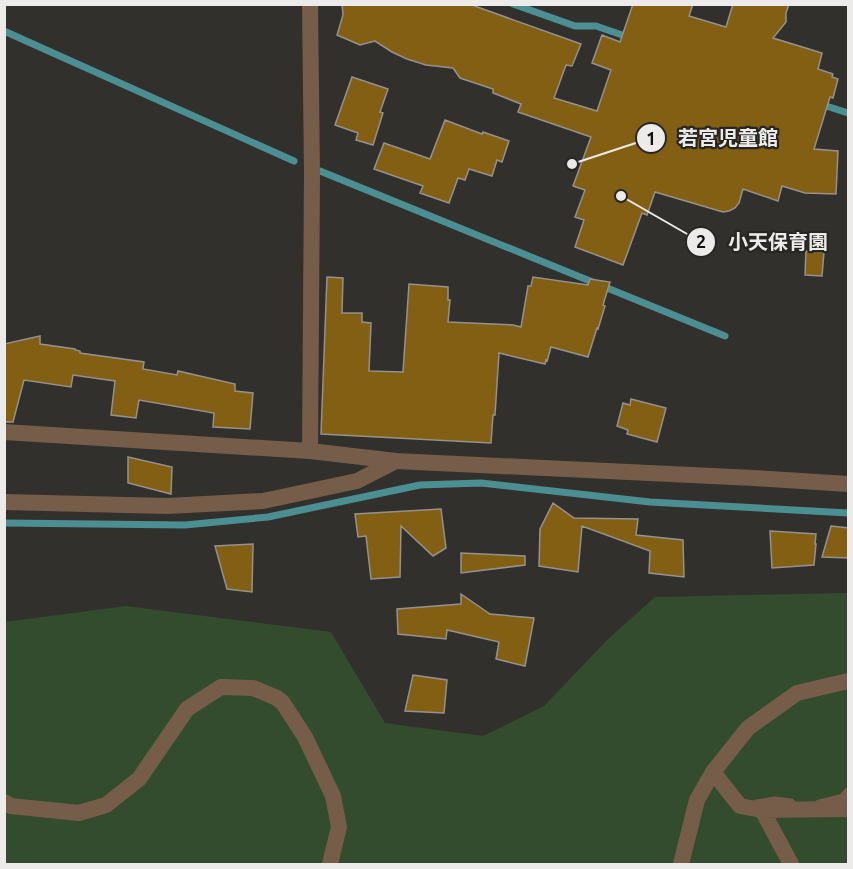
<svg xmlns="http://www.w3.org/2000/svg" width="853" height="869" viewBox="0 0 853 869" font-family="Ubuntu,'Noto Sans JP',sans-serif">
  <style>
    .green { fill: #324c2d }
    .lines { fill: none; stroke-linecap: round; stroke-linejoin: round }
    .stream { stroke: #4b8f92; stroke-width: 7 }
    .building { fill: #835f14; stroke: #95928e; stroke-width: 1.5 }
    .service { stroke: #755d49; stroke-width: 9 }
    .minor { stroke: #755d49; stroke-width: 16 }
    .tertiary { stroke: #755d49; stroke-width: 16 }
    .leader { fill: none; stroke: #ecebe9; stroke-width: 2 }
    .callout-dot { fill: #ecebe9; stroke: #282623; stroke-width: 2 }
    .mark-label { font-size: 18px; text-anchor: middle; font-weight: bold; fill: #111 }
    .callout-label { font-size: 20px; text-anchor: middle; font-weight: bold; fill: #ecebe9; stroke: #282623; stroke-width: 4.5; stroke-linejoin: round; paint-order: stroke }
  </style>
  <rect width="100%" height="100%" fill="#32302d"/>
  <path class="green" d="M848,593V864H5L4,622L126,606L331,632L385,723L483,736L544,706L607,640L655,597Z"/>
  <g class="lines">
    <path class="stream" d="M513,4L575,26H596L631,38
      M4,31L294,161
      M820,104L848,113
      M320,171L725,336
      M4,523L185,525L268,517L420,485L481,483L650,502L848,513"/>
  </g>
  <path class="building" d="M342,4H469L581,44L572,66L566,65L554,98L597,111L611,70L592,63L602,35L620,42L633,4H693L689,16L726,27L733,4H789L786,13V22L773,38L822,53L818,69L833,74L832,77L838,79L833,98L830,97L814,149L838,151L836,194L805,193L782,186L778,201L743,189L739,203L735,208L729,211L723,212L655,192L647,215L642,213L623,265L575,247L584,220L575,217L585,190L573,186L591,137L518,112L521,104L493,93V89L460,78L453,68L426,65L407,59L392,52L375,41L360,45L337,35L343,15Z
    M352,77L388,89L380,112L383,113L373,145L356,140L358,133L335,125Z
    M445,120L482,134L483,132L509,141L502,162L497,160L492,176L469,169L465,180L458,178L449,203L420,193L423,186L374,169L384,143L430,159Z
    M806,251L824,252L822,276L805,275Z
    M327,277L343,278L342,313H362V322L371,323L369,371L403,372L409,284L448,287V300H450L448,322L513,325L521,327L528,286H531L533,277L588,285L590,279L610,282L603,305L605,306L598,329L597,328L588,357L551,347L547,361L546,360L545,364L499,353L495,415H493L491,443L321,434Z
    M40,336V344L75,349V350L80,351V353L144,362L143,369L177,375L178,371L235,384V391L253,393L250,429L213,427L214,413L139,400L136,418L111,415L115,381L73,375L71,387L24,380L13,422H4V344Z
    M631,399L666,408L657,442L627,434L628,430L617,426L623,403L630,405Z
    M128,457L172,467L171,494L128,483Z
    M553,503L574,518L638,519L636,535L683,540L684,577L649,573L650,551L582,526L578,572L539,566L540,529Z
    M441,509L446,548L433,556L401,526L400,577L371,579L366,536L358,537L355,514Z
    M831,526L849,528V558L822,557Z
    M770,531L816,534L815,544H816L814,565L772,568Z
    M253,544L252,592L227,589L215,546Z
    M461,553L525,556V565L461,573Z
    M461,594L490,614L534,618L525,666L496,659L499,642L447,630L446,639L398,634L397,609L461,604Z
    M413,675L447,680L444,713L405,711Z"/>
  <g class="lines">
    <path class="service" d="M757,804L775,801L791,803
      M819,804L843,798L848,792"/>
    <path class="minor" d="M310,4L312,175L310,451
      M4,502L167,506L263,501L357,481L396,461
      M713,772L740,806L762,810
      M681,864L697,800L713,772L748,728L797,693L848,681
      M791,864L762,810L848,809"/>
    <path class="tertiary" d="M4,432L310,451L396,461L754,478L848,484
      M4,802L11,806L79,813L106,805L139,779L187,709L221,687L253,688L277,698L283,703L305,737L333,796L339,827L330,864"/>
  </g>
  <path class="leader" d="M572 164L651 138M621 196L701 242"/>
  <g class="callout-dot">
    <circle cx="572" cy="164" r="6"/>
    <circle cx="621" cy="196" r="6"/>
    <circle cx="651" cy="138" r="15"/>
    <circle cx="701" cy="242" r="15"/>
  </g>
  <g class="mark-label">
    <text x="651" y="145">1</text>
    <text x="701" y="248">2</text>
  </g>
  <g class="callout-label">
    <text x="728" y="145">若宮児童館</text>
    <text x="778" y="249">小天保育園</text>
  </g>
  <rect width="853" height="869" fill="none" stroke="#ecebe9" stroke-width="12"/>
</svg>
